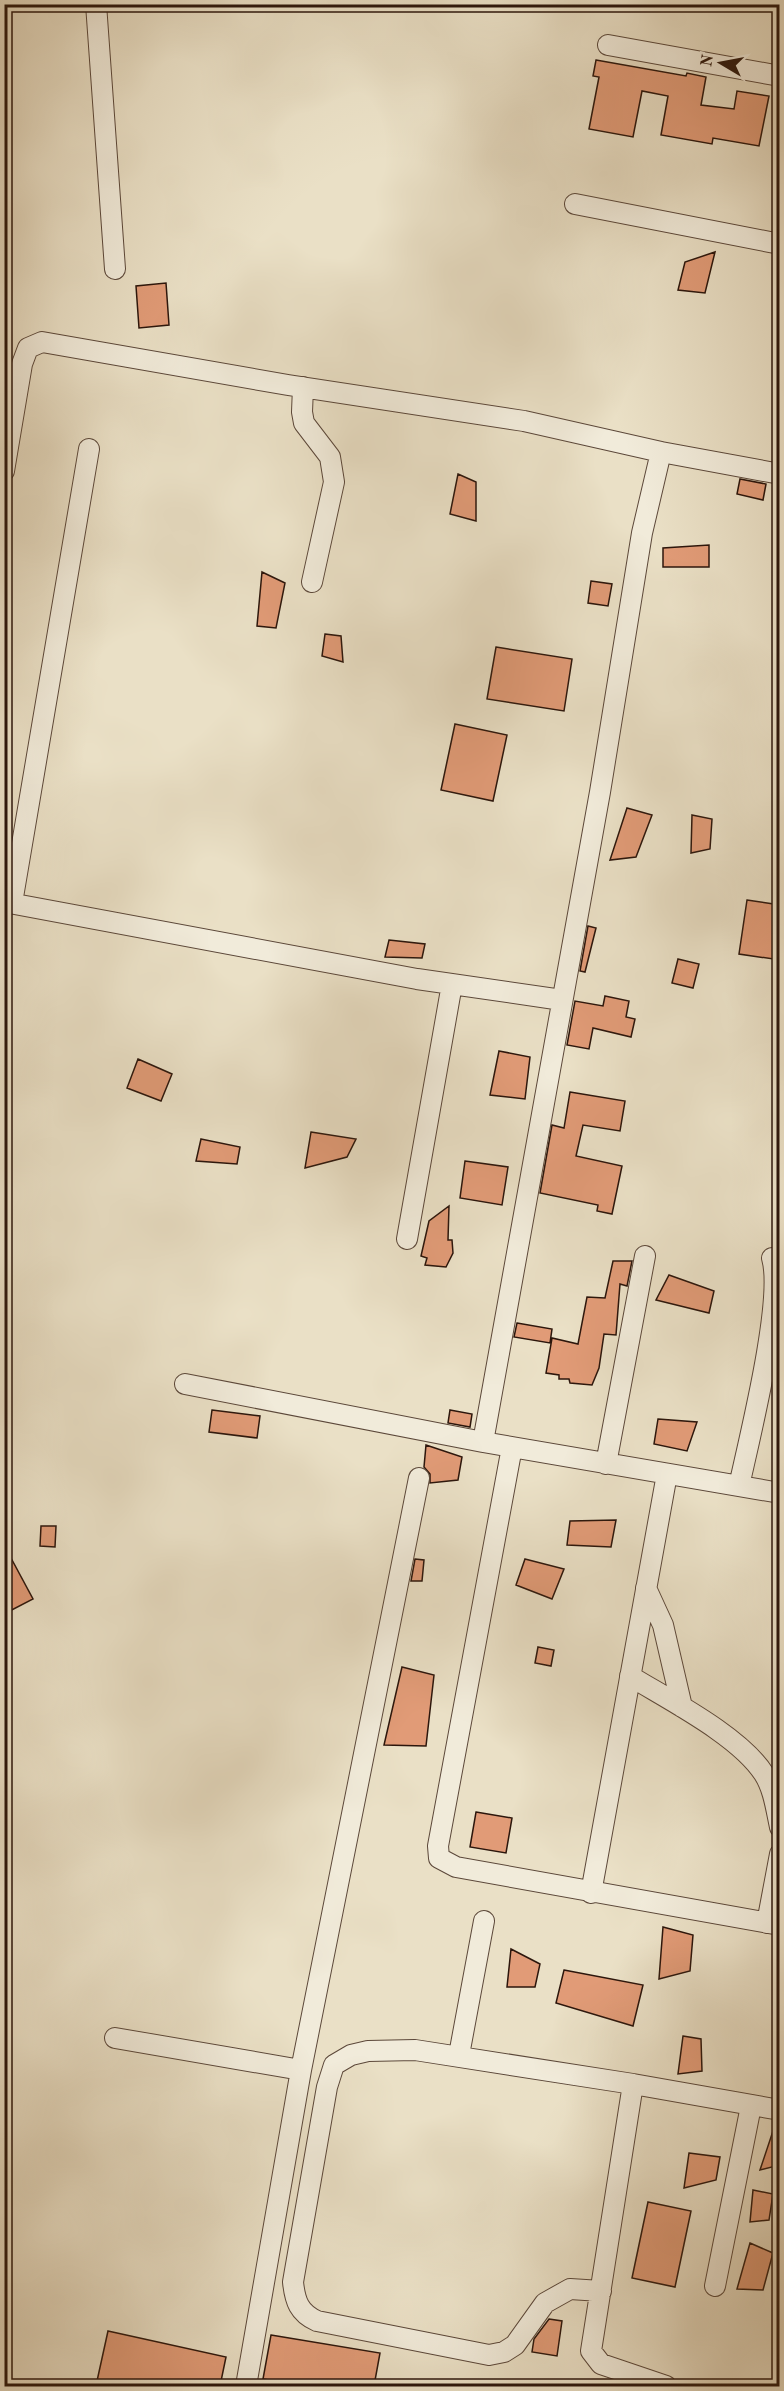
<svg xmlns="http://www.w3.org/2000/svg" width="784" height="2391" viewBox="0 0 784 2391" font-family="'Old Standard TT',serif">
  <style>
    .building { fill: #e19b77; stroke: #2c160c; stroke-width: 1.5 }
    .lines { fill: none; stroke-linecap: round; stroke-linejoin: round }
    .minor-casing { stroke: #5c483a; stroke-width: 22 }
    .minor { stroke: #f1ebda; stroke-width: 20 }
  </style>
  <rect width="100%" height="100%" fill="#eae0c6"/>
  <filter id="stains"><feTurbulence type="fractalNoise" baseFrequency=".00333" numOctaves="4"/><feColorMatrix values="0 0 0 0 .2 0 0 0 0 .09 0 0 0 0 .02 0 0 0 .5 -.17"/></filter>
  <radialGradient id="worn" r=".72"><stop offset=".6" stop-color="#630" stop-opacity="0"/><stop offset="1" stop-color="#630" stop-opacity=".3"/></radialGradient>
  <path class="building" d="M596,60L686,76L687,73L706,77L701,105L734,109L737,91L769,96L759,146L713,138L712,144L661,135L668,96L642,91L633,137L589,129L599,77L593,76Z
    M715,252L705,293L678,290L685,262Z
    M166,283L169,325L139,328L136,286Z
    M458,474L476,482V521L450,514Z
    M740,479L766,484L763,500L737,494Z
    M709,545V567H663V548Z
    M262,572L285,583L276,628L257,626Z
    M591,581L612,584L608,606L588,603Z
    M325,634L341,636L343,662L322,656Z
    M496,647L572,659L564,711L487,699Z
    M455,724L507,735L493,801L441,790Z
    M627,808L652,815L636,857L610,860Z
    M692,815L712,819L710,849L691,853Z
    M747,900L780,905V960L739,954Z
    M588,926L596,928L585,972L580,971Z
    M389,940L425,944L422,958L385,957Z
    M678,959L699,964L693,988L672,983Z
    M605,996L629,1001L626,1017L635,1019L631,1037L593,1028L589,1049L567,1045L575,1001L603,1006Z
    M499,1051L530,1057L525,1099L490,1095Z
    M138,1059L172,1074L161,1101L127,1088Z
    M570,1092L625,1101L620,1131L583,1125L576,1156L622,1166L612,1214L597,1211L598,1205L540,1193L552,1125L564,1128Z
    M311,1132L356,1139L347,1157L305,1168Z
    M201,1139L240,1147L237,1164L196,1161Z
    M465,1161L508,1167L502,1205L460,1198Z
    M449,1206L448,1240H452L453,1253L446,1267L425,1265L427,1258L421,1256L429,1221Z
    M613,1261H632L627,1286L620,1284L616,1335L604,1334L599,1368L592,1385L570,1383L569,1379H559V1375L546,1373L552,1338L578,1344L587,1297L605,1298Z
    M669,1275L714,1291L709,1313L656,1300Z
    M517,1323L552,1329L550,1343L514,1337Z
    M212,1410L260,1416L257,1438L209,1432Z
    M450,1410L472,1414L470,1427L448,1423Z
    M658,1419L697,1422L687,1451L654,1444Z
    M426,1445L462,1457L458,1480L430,1483V1474L424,1467Z
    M616,1520L611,1547L567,1545L570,1521Z
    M41,1526H56L55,1547L40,1546Z
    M4,1545L33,1599L4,1614Z
    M415,1559L424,1560L422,1581H411Z
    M525,1559L564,1569L552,1599L516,1585Z
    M538,1647L554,1650L551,1666L535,1663Z
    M402,1667L434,1675L426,1746L384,1745Z
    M476,1812L512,1818L506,1853L470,1847Z
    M663,1927L693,1935L690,1971L659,1979Z
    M511,1949L540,1964L535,1987H507Z
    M564,1970L643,1985L633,2026L556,2003Z
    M683,2036L701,2039L702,2071L678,2074Z
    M776,2122H780V2165L760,2170Z
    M689,2153L720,2157L716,2180L684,2188Z
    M753,2190L773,2194L769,2220L750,2222Z
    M648,2202L691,2211L675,2287L632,2278Z
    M750,2243L773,2253L763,2290L737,2289Z
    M549,2319L562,2321L557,2356L532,2352L534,2339Z
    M108,2331L226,2357L220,2386H121L97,2381Z
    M271,2335L380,2353L374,2386H306L263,2379Z"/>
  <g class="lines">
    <defs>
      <path id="minor" d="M96,4L115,269
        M608,45L780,76
        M575,204L780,244
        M303,387L302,412L304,423L330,457L334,482L312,582
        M4,471L22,364L28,348L42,342L288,385L524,421L661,452L780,474
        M4,902L417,979L562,1000
        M12,903L89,449
        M407,1239L452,984
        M185,1384L483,1442L780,1493
        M483,1442L600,792L642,533L661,452
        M512,1447L438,1846L439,1858L456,1867L780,1925
        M606,1464L645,1256
        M739,1486C750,1436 784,1300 772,1258
        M646,1588L663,1625L682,1707
        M630,1676C669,1700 740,1736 764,1774C774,1790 776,1809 780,1827
        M591,1893L667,1474
        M767,1923L780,1854
        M115,2038L301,2070
        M459,2055L484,1921
        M633,2084L780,2110
        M715,2286L751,2106
        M601,2291L570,2289L545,2303L515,2345L504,2352L489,2355L317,2321C299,2313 295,2301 293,2282L327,2087L334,2065L351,2055L368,2051L415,2050L633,2084L591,2351L601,2364L666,2386
        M246,2386L301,2070L419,1478"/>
    </defs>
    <use href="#minor" class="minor-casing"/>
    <use href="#minor" class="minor"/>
  </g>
  <rect width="784" height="2391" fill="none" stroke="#eae0c6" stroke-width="24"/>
  <rect x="6" y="6" width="772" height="2379" fill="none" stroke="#2c160c" stroke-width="3"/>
  <rect x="12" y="12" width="760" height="2367" fill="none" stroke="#2c160c" stroke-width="1.5"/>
  <g transform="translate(721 63) rotate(280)" stroke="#f1ebda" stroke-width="4.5" paint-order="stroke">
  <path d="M0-4.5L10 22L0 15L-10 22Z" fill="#2c160c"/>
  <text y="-9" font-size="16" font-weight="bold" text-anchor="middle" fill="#2c160c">N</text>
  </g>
  <rect width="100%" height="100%" filter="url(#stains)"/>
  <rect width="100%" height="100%" fill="url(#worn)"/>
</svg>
